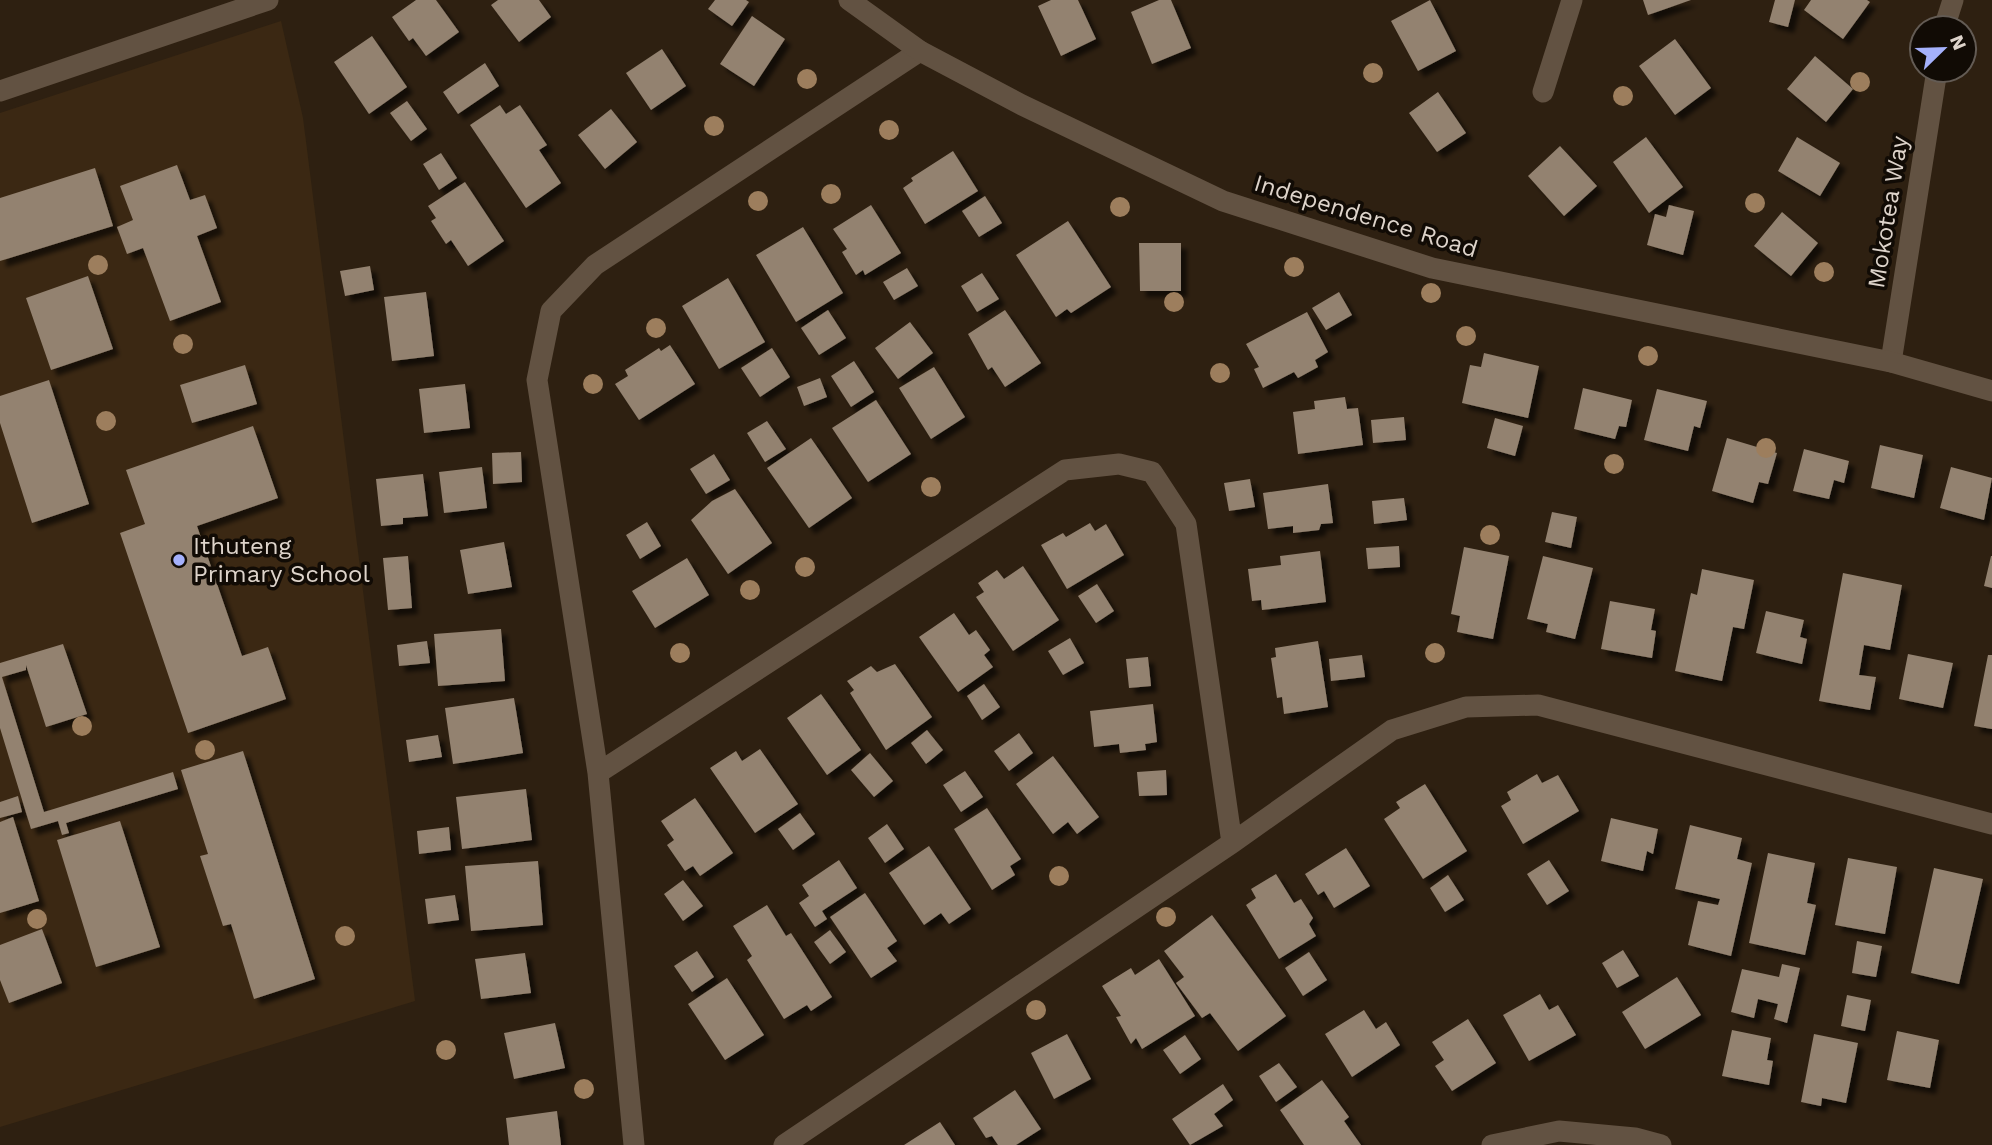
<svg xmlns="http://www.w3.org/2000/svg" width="1992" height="1145" viewBox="0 0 1992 1145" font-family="'Work Sans',sans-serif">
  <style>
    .built { fill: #3b2813 }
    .building { fill: #938270; filter: url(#shadow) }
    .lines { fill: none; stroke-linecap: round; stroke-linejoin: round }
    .minor { stroke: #625242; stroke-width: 21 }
    .tertiary { stroke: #625242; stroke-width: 21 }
    .tree { fill: #9d7e5d }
    .poi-dot { fill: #a5b1fc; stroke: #110b05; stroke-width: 2.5 }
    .labels { text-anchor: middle; stroke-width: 7; stroke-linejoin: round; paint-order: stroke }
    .street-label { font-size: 24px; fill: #ddd3ca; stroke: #110b05 }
    .poi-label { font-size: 24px; fill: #ddd3ca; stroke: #110b05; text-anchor: start }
  </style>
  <defs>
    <filter id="shadow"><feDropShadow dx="6" dy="6" stdDeviation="2" flood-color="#0009"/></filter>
  </defs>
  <rect width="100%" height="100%" fill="#2e2011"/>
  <path class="built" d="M281,21L303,118L415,1001L0,1127V113Z"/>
  <path class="building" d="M416,0H436L459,32L426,56L413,38L409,41L392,17Z
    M498,0H539L551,17L519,42L491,5Z
    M715,0H746L749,2L732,26L708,9Z
    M1051,0H1078L1096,39L1061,56L1038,6Z
    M1159,0H1171L1191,48L1152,64L1131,12Z
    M1430,0L1456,51L1418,71L1391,21Z
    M1643,0H1691L1648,15Z
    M1775,0H1795L1788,27L1769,22Z
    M1811,0H1867L1870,2L1843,39L1804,10Z
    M752,16L785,39L754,86L720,64Z
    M372,36L407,87L369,114L334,62Z
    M1675,39L1711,88L1675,115L1639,66Z
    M662,49L686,86L651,110L626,73Z
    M1815,56L1853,89L1826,122L1787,89Z
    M485,63L499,86L458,114L443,92Z
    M1438,92L1466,133L1437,152L1409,113Z
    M407,101L427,129L411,141L390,113Z
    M500,105L506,114L520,105L547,145L539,150L561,183L526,208L470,125Z
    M611,109L637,142L605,169L578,135Z
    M1646,137L1683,187L1649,213L1613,162Z
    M1797,137L1840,163L1820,196L1778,171Z
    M1560,146L1597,186L1564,216L1528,176Z
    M953,151L978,191L925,224L903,188L913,181L911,178Z
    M441,153L457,178L439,190L423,164Z
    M177,165L190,200L205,195L217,228L197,236L221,302L170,321L143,248L127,254L117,227L133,220L120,186Z
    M95,168L113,226L0,261V198Z
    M465,182L504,241L468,266L451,240L446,244L431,221L436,218L428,206Z
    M985,196L1002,223L979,237L962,211Z
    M871,205L901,253L865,275L863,270L856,275L842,252L847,249L833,229Z
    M1669,205L1694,211L1683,255L1647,245L1655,214L1666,217Z
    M1782,212L1818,243L1791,276L1754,246Z
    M1068,221L1111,287L1071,313L1067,309L1056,317L1016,255Z
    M803,227L843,293L796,322L756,255Z
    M1139,243H1181V291H1140Z
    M370,266L374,290L345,296L340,271Z
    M907,268L918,286L894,300L883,282Z
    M982,273L999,299L977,312L961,286Z
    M88,276L113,349L51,370L26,298Z
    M728,278L765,342L719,369L682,306Z
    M426,292L434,356L392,361L384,297Z
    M1339,292L1352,315L1326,330L1312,308Z
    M828,310L846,338L819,355L801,328Z
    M1005,310L1041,363L1005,387L992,367L988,370L968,334Z
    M1307,312L1328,352L1315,360L1318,367L1298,378L1294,372L1263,388L1254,369L1259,367L1246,344Z
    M910,322L933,353L898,379L875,348Z
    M670,345L695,384L639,420L615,384L628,376L625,370L659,348L661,351Z
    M772,348L790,377L760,397L741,368Z
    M1484,353L1539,366L1528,418L1462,403L1470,365L1481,367Z
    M854,361L874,392L851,407L831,376Z
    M245,365L257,404L192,423L180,385Z
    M934,367L965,417L931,439L899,388Z
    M820,378L827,397L804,406L797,387Z
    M49,380L89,504L32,523L0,423V396Z
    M465,384L470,428L424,433L419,389Z
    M1583,388L1632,400L1626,427L1619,426L1615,439L1574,429Z
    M1657,389L1707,401L1700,428L1694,426L1688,451L1644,440Z
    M1345,397L1347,409L1358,408L1363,445L1298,454L1293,412L1315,409L1314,401Z
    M876,400L911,454L868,482L832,428Z
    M1404,417L1406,440L1373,443L1371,420Z
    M1495,418L1523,426L1515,456L1487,448Z
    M767,421L786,449L765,462L747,433Z
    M253,426L278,498L197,526L242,656L268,647L286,699L188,733L120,533L145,524L126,470Z
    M811,438L852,498L809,528L767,468Z
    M1727,438L1777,453L1768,484L1759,482L1753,503L1712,491Z
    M1880,445L1923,455L1914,498L1871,488Z
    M1804,449L1849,461L1844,483L1834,480L1829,499L1793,491Z
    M521,452L522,482L493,484L492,453Z
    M714,454L730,480L706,494L690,469Z
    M482,467L487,508L444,513L439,472Z
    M1951,467L1992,478L1984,520L1940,508Z
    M423,474L428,516L403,518V524L381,526L376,479Z
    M1250,479L1255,507L1229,511L1224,483Z
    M1328,484L1333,523L1321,524L1319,530L1293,533V526L1268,529L1263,493Z
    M735,489L772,543L728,574L691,520L712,501Z
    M1404,498L1407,520L1374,524L1372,501Z
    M1552,512L1577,517L1571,548L1545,542Z
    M647,522L661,546L640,559L626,535Z
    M1090,523L1095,531L1106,524L1124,555L1067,589L1041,545L1063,533L1066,537Z
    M504,542L512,587L468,594L460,550Z
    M1399,546L1400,567L1368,569L1366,548Z
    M1464,547L1509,556L1493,639L1457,632L1460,616L1451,614Z
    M1320,551L1326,602L1262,610L1261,600L1252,601L1248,569L1281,565L1280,556Z
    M408,556L412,608L388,610L383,558Z
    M1543,556L1593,568L1575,639L1546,632L1548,624L1527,619Z
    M1991,556H1992V588L1984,586Z
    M687,558L709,595L655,628L632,591Z
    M1023,566L1059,620L1013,651L976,597L984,592L978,583L997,570L1004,579Z
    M1702,569L1754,580L1744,629L1733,627L1722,681L1675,671L1691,593L1697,595Z
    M1843,573L1902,585L1890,650L1864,645L1859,675L1876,677L1870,710L1819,701Z
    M1097,584L1114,611L1096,623L1078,596Z
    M1610,601L1655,609L1651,630L1656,631L1652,658L1601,649Z
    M1766,611L1804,620L1800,637L1807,639L1802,664L1756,653Z
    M954,613L969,635L976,630L990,650L984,655L993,667L958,692L919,637Z
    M501,629L505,681L438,686L434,634Z
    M1070,638L1084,663L1063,675L1048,651Z
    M427,641L430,663L399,666L397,645Z
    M1318,641L1328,707L1284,714L1282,697L1277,698L1271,658L1276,657L1275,648Z
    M63,644L87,714L46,727L26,665V670L2,677L44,812L173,772L178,789L66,823L69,833L62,835L58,821L31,829L0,728V663Z
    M1908,654L1953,663L1943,708L1899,699Z
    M1362,655L1365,677L1331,681L1329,659Z
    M1988,655H1992V729L1974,726Z
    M1148,657L1151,686L1129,688L1126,659Z
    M895,664L932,717L886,750L850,693L854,690L847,681L871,666L877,672Z
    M984,684L1000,707L982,720L967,696Z
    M821,694L861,750L827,775L787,718Z
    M514,698L523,753L453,764L445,708Z
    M1153,704L1157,742L1145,744L1146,750L1120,753L1119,744L1094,747L1090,711Z
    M927,730L943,750L926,764L911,743Z
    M1019,733L1033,753L1009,771L994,751Z
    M438,735L442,757L409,762L406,740Z
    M760,749L798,804L755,833L710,768L736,751L742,761Z
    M243,751L315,979L254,999L231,924L223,926L200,856L208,854L181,770Z
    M870,753L893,781L874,797L851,770Z
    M1053,756L1099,817L1077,834L1068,822L1053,834L1016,784Z
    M1166,770L1167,795L1139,796L1137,772Z
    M965,771L983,797L961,812L943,785Z
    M1537,774L1542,783L1558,775L1579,811L1523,844L1501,806L1511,800L1507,792Z
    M1425,784L1467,851L1423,879L1384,819L1400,808L1396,802Z
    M526,789L532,840L462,849L456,797Z
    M18,796L22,812L0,818V802Z
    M695,798L733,853L700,876L693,866L685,871L667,845L674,840L661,821Z
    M987,808L1021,859L1010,866L1015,875L992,890L954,829Z
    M800,813L815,834L793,850L778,829Z
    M13,817L39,901L0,913V822Z
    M1611,818L1658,829L1653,854L1647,851L1643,871L1601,861Z
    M120,821L160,947L96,967L57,840Z
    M887,824L904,849L885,863L868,838Z
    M1690,825L1742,838L1737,859L1752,863L1731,956L1688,945L1698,901L1718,905L1720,899L1675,889Z
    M449,827L451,850L419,854L417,831Z
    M929,846L971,909L949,924L941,913L924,925L889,873Z
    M1346,848L1370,886L1334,908L1324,891L1318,895L1305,874Z
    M1768,853L1815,863L1807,903L1816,905L1805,955L1749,943Z
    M1848,858L1897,867L1885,934L1835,925Z
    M839,860L857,888L822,911L827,919L815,927L799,903L809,896L802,885Z
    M1549,860L1569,891L1547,905L1527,874Z
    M538,861L543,925L471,931L465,866Z
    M1934,868L1983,879L1959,984L1911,973Z
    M1276,874L1294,903L1301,899L1313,918L1309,924L1316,936L1279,959L1246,905L1256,898L1251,889Z
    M1448,875L1464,900L1445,912L1430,888Z
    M683,880L703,906L683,921L664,894Z
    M865,893L897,941L887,948L897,961L871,978L830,917Z
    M455,895L459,920L428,924L425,899Z
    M767,905L786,936L791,933L832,997L811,1011L807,1005L784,1019L747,960L752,956L733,926Z
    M1212,915L1286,1016L1238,1051L1210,1013L1202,1018L1176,983L1184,977L1164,951Z
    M42,929L62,983L9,1003L0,980V945Z
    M830,930L846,952L830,964L814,942Z
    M1857,941L1882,946L1876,977L1852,973Z
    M1623,950L1639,976L1617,988L1602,963Z
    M697,951L714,977L692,992L674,966Z
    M1309,952L1327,980L1303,996L1285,968Z
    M525,953L531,993L481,999L475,959Z
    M1159,959L1195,1016L1142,1049L1136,1038L1131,1044L1116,1017L1121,1016L1102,986L1131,968L1135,975Z
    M1782,964L1800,968L1787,1023L1774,1019L1778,1004L1758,999L1754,1018L1731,1012L1742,969L1779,977Z
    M1677,977L1701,1015L1645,1049L1622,1012Z
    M727,978L764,1035L725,1060L688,1004Z
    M1540,994L1549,1010L1558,1005L1576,1035L1529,1061L1503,1015Z
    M1847,995L1871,1000L1865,1031L1841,1026Z
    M1364,1010L1376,1029L1386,1022L1400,1045L1352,1077L1325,1034Z
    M1468,1019L1496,1063L1452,1091L1435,1066L1444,1060L1432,1042Z
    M555,1023L565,1068L514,1079L504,1033Z
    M1732,1030L1771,1038L1767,1060L1773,1061L1769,1085L1722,1076Z
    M1897,1031L1939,1040L1930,1088L1887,1080Z
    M1067,1034L1091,1079L1054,1099L1031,1053Z
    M1814,1034L1858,1043L1846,1103L1822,1098L1821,1106L1801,1102Z
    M1185,1035L1201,1059L1180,1074L1163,1050Z
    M1279,1063L1297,1087L1276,1102L1259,1076Z
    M1322,1080L1349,1117L1344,1121L1361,1145H1304L1280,1110Z
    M1223,1084L1233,1100L1214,1114L1223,1126L1190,1145L1172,1119Z
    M1015,1090L1041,1129L1016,1145H998L992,1136L986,1138L973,1118Z
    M557,1111L561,1145H509L506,1118Z
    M940,1122L955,1145H904Z"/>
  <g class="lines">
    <path class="minor" d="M1944,28L1953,0
      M0,91L268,0
      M1543,92L1572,0
      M1891,362L1937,70
      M598,773L1065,470L1119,464L1152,472L1186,524L1232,843
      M634,1145L598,773L537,380L551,311L595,265L920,51
      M784,1145L1232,843L1392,730L1466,707L1538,705L1992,824
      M1492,1145L1559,1131L1635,1138L1661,1145"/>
    <path class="tertiary" d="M849,0L920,51L1022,105L1223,201L1432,268L1891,362L1992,391"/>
  </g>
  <g class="tree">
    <circle cx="1373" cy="73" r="10"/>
    <circle cx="807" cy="79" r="10"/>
    <circle cx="1860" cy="82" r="10"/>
    <circle cx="1623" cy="96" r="10"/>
    <circle cx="714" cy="126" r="10"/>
    <circle cx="889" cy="130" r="10"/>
    <circle cx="831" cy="194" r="10"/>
    <circle cx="758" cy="201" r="10"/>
    <circle cx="1755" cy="203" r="10"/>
    <circle cx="1120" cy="207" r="10"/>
    <circle cx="98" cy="265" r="10"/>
    <circle cx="1294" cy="267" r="10"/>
    <circle cx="1824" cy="272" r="10"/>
    <circle cx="1431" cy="293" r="10"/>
    <circle cx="1174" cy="302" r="10"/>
    <circle cx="656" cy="328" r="10"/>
    <circle cx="1466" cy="336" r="10"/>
    <circle cx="183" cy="344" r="10"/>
    <circle cx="1648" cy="356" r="10"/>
    <circle cx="1220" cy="373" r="10"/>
    <circle cx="593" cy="384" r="10"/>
    <circle cx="106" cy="421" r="10"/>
    <circle cx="1766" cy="448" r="10"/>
    <circle cx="1614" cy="464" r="10"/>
    <circle cx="931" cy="487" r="10"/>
    <circle cx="1490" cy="535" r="10"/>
    <circle cx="805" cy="567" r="10"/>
    <circle cx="750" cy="590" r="10"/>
    <circle cx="680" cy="653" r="10"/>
    <circle cx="1435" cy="653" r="10"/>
    <circle cx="82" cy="726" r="10"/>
    <circle cx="205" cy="750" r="10"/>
    <circle cx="1059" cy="876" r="10"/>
    <circle cx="1166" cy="917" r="10"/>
    <circle cx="37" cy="919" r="10"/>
    <circle cx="345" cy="936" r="10"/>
    <circle cx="1036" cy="1010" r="10"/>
    <circle cx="446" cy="1050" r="10"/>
    <circle cx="584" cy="1089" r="10"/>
  </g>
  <circle class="poi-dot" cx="179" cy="560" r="7"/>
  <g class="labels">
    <g class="street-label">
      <text transform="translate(1888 212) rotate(-81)" y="8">Mokotea Way</text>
      <text transform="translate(1366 216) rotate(17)" y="8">Independence Road</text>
    </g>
    <g class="poi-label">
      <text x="193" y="554">Ithuteng<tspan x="193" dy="28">Primary School</tspan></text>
    </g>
  </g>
  <g transform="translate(1943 49) rotate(67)"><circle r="33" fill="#110b05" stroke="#635b54" stroke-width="2"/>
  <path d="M0-5L12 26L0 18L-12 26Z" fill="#a5b1fc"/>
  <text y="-10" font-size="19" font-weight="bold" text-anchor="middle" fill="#ddd3ca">N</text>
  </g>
</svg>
